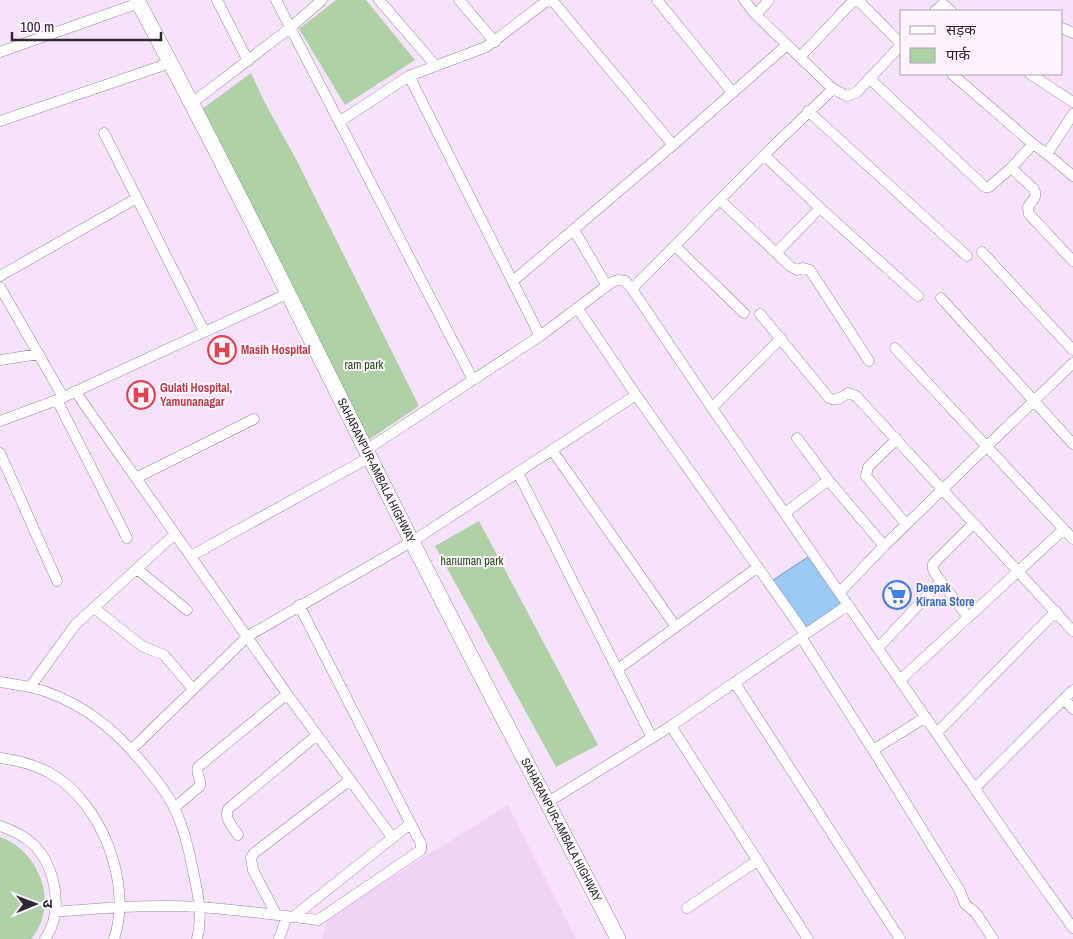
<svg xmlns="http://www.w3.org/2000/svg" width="1073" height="939" viewBox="0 0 1073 939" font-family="'Archivo Narrow','Noto Sans Devanagari',sans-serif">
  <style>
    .built { fill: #efd4f6 }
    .green { fill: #aed2a5 }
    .water { fill: #99caf6; stroke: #7999bb }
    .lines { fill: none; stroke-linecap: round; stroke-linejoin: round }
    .street-casing { stroke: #99859e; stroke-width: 11 }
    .secondary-casing { stroke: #99859e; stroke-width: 16 }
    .street { stroke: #fff; stroke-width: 10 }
    .secondary { stroke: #fff; stroke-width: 15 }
    .labels { text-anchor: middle; stroke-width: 4; stroke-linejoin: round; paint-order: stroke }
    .health-label { font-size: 12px; font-weight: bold; fill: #be3a42; stroke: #fdf4ff; text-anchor: start }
    .park-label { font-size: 12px; fill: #204f12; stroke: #fdf4ff }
    .street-label { font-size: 12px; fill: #2f2731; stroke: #fdf4ff }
    .shop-label { font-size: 12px; font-weight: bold; fill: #366cbe; stroke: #fdf4ff; text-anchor: start }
  </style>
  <rect width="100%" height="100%" fill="#f7e2fd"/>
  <path class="built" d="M508,805L576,939H322L328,917Z"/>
  <path class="green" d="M336,0H366L415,60L345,105L299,29Z
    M251,73L265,103L297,161L419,406L367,441L202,109Z
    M479,521L598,745L556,767L435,546Z
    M0,837C40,851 60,905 31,939H0Z"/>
  <path class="water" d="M811,555L844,602L804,629L770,582Z"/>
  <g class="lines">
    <defs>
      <path id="street" d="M217,0L248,61
        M276,0L473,380
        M379,0L436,66
        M459,0L495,42
        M552,0L673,145
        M657,0L732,92
        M744,0L756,15L833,89L847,96L857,92L902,44
        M858,0L901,44
        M935,11L943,4L951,11
        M756,15L769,0
        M1062,28L1073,33
        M0,52L139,3
        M800,57L854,0
        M952,74L1033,144L1047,154L1073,176
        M1030,74L1073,102
        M409,76L540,336
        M869,78L985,187H989L1011,168L1033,144
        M192,103L290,28L322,0
        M808,111L967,256
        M0,121L170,63
        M339,122L409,76L486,47L548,0
        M104,133L204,331
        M1047,154L1073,114
        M764,155L820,208L918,296
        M1011,168L1034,189C1038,198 1032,200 1028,207L1029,214L1073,261
        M720,200L790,266L797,270L803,268L810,270L869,361
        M574,230L607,286
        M675,246L744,313
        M777,252L820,208
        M982,252L1073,350
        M0,276L137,198
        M513,281L673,145L787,45
        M0,287L63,397
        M632,289L764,155L833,89
        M941,298L1073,444
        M578,309L636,395L805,634
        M760,314L829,398C837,402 841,397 848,393L856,396L1073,631
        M895,348L1073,539
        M0,360L39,354
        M75,391L287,694L392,837
        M57,400L127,538
        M712,408L781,338
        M0,421L57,400L289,293
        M797,438L829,481
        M897,439L868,467L866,476L906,524
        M366,450L540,336L612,282L618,280L625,281L632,289L712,408L1015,847L1073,928
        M552,450L676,627
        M0,453L57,581
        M518,473L652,738
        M136,478L254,419
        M785,513L823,484L829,481L884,546
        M191,556L370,457
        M137,569L187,610
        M840,592L884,546L1073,363
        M94,608L142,646L164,655L193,689
        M968,617L936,575L933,569V564L974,523
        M801,637L873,750L960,891L965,904L976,913L993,939
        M878,648L941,581
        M618,669L758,567
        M900,680L1064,529
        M0,682C10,684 20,685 30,687C80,699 119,732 149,771C159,783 168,795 175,809C184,829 189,849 193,871C198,893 203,917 197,939
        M735,683L900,939
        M30,687L76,624L175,534
        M1064,699L1073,709
        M671,726L808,939
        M937,733L1056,611
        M132,749L248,636L413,541L636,395
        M873,750L926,717
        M0,758C17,760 32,764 48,772C101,800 133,883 114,939
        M975,788L1073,690
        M548,802L671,726L848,605
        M174,808L200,786C202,779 195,774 198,767L287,694
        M0,826C12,830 24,836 34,845C56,868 64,912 45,939
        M238,835C233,827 224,819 228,809L317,735
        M687,908L757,861
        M55,912C104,908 152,904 200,907C240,910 279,915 318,920L421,850V844L299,605
        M276,914L253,870L251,858L254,853L350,780
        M293,917L410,824
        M279,939L287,916"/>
      <g id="secondary">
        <path id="s1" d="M137,0C218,151 294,305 370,458C450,620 536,779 618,939"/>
      </g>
    </defs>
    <use href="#street" class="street-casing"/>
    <use href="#secondary" class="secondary-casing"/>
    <use href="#street" class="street"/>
    <use href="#secondary" class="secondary"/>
  </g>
  <defs>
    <symbol id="hospital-ring" viewBox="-11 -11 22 22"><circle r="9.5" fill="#fdf4ff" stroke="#e0444e" stroke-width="1.5"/><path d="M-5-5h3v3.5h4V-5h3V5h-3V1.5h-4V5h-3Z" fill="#e0444e"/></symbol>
    <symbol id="supermarket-ring" viewBox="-11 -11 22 22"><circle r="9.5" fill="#fdf4ff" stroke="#3f7fe0" stroke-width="1.5"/><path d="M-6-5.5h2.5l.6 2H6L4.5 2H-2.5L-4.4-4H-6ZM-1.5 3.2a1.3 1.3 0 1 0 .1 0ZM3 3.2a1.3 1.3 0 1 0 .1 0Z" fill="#3f7fe0"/></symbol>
  </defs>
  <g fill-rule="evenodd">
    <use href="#hospital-ring" x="206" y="334" width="32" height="32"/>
    <use href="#hospital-ring" x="125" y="379" width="32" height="32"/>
    <use href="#supermarket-ring" x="881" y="579" width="32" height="32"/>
  </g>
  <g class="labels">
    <g class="health-label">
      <text x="241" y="354">Masih Hospital</text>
      <text x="160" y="392">Gulati Hospital,<tspan x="160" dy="14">Yamunanagar</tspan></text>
    </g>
    <g class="park-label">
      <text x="364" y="369">ram park</text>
      <text x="472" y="565">hanuman park</text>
    </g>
    <g class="street-label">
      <text dy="4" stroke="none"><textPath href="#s1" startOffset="528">SAHARANPUR-AMBALA HIGHWAY</textPath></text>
      <text dy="4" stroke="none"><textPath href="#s1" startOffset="932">SAHARANPUR-AMBALA HIGHWAY</textPath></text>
    </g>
    <g class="shop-label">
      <text x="916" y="592">Deepak<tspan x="916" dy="14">Kirana Store</tspan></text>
    </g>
  </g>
  <rect x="900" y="10" width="162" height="65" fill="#fdf4ff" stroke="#aba2ad"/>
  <rect x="910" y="26" width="25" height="8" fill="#ffffff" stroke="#aba2ad"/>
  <text x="946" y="35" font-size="15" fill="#2f2731">सड़क</text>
  <rect x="910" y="48" width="25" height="15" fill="#aed2a5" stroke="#aba2ad"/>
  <text x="946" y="60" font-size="15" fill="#2f2731">पार्क</text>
  <g transform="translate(35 904) rotate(89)" stroke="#fdf4ff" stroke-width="4" paint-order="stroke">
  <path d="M0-4L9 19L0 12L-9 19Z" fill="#2f2731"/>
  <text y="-8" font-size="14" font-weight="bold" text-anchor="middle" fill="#2f2731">उ</text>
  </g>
  <path d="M12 32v8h149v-8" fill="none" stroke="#2f2731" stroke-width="2.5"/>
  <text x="20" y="32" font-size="15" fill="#2f2731" stroke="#fdf4ff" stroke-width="4" paint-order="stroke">100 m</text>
</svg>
